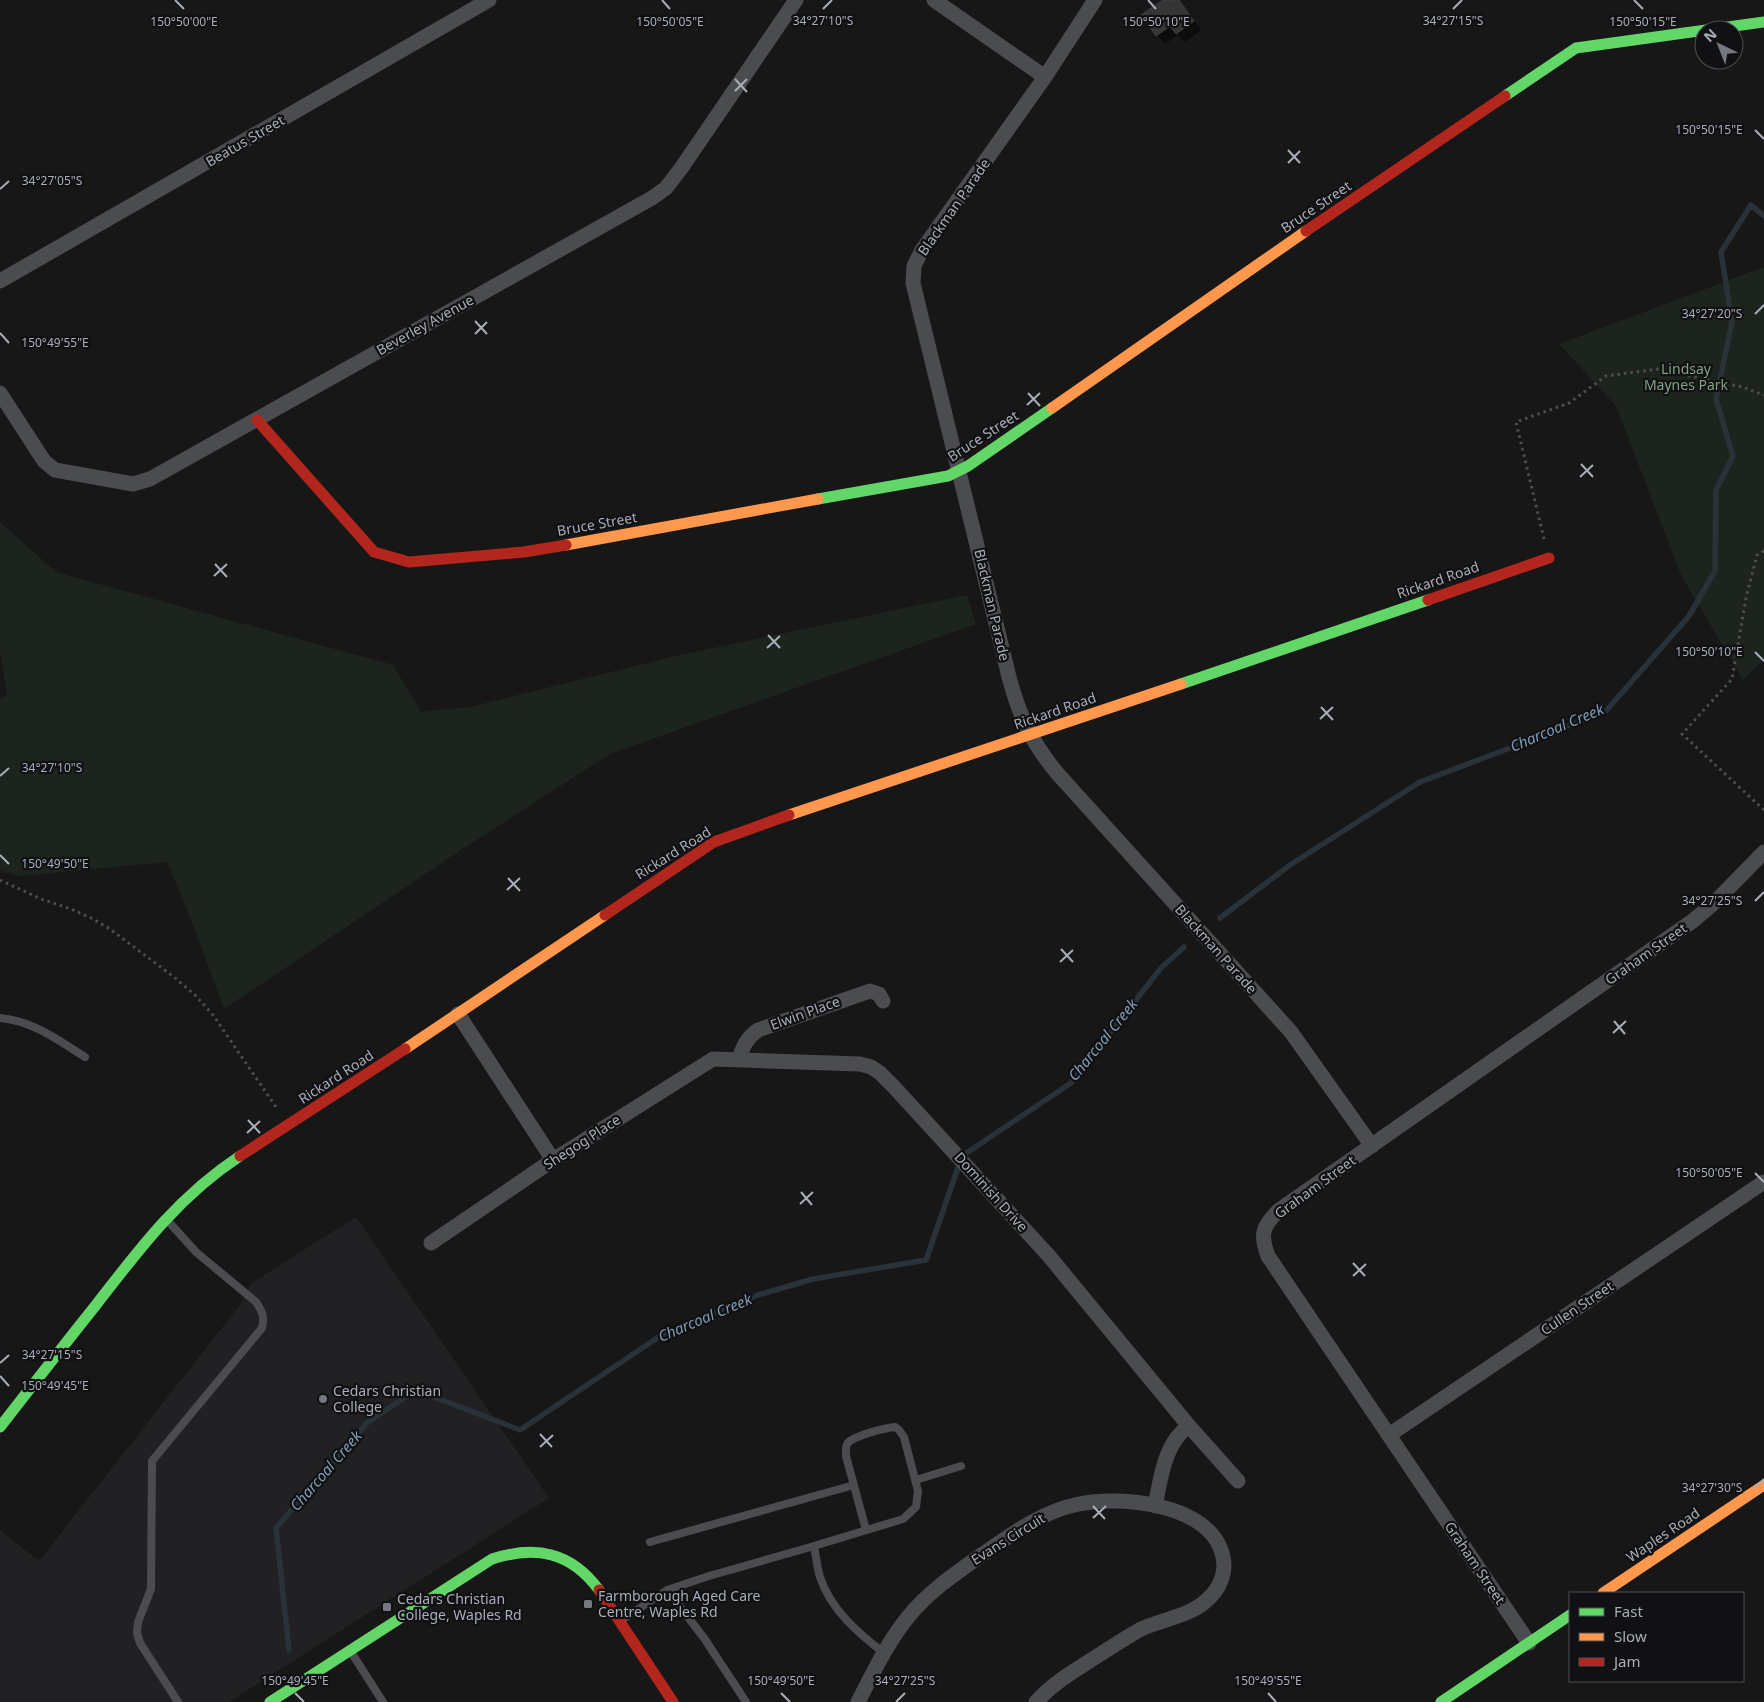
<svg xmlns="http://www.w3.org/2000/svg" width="1764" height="1702" viewBox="0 0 1764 1702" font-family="'Noto Sans',sans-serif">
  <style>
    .built { fill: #212123 }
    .green { fill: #1d241e }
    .shadow { fill: #0007 }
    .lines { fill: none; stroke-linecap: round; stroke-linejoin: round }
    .stream { stroke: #2a3239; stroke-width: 5.5 }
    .building { fill: #353536; stroke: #3f4043 }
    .path { stroke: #4d4e52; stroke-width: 3; stroke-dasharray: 2.5 4; stroke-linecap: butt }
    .lane { stroke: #4b4c50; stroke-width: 8 }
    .street { stroke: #4b4c50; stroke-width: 15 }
    .fast { stroke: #63d668; stroke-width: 11 }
    .slow { stroke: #ff974d; stroke-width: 11 }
    .jam { stroke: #b3261e; stroke-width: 11 }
    .ticks { fill: none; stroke: #a8adb8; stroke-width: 2 }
    .poi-dot { fill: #757880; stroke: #111113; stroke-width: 2 }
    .labels { text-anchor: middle; stroke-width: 4.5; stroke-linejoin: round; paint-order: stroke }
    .street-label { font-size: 14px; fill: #a8adb8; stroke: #111113 }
    .park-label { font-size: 14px; fill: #7fa381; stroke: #111113 }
    .poi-label { font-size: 14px; fill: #a8adb8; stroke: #111113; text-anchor: start }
    .water-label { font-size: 15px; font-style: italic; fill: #7f9bb3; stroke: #111113 }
    .ticks-label { font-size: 12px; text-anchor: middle; fill: #a8adb8; stroke: #111113; stroke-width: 4.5; stroke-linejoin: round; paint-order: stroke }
  </style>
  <rect width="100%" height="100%" fill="#171717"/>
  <path class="built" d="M356,1217L549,1498L229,1702H0V1530L39,1561L243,1301L250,1284Z"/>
  <path class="green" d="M1764,267V659L1743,680L1681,575L1616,406L1559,344Z
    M0,522L56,572L393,665L421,712L470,707L675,656L967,595L976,624L610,754L464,848L224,1009L192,922L167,862L19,876L0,871V700L7,694L0,651Z"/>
  <path class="shadow" d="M1165,0H1179L1201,30L1185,42L1178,35L1165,44L1157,35Z"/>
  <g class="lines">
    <path class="stream" d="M1220,918L1290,865L1420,782L1605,712L1689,616L1715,571L1716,490L1733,456L1716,399L1732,322L1721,252L1751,205L1764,216
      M289,1650L276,1528L368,1422L416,1390L520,1430L660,1336L758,1295L813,1279L926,1260L962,1156L1071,1083L1161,968L1184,947"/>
  </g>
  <path class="building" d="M1163,0H1179L1194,21L1176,34L1170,26L1156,36L1141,15Z"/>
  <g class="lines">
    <path class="path" d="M1544,539L1516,422L1569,403L1606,376L1658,369L1742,387L1764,395
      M1764,551L1757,555L1746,598L1732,679L1682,734L1764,810
      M0,880L41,899L71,909L91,918L110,929L174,977L196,996L213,1015L278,1110"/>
    <path class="lane" d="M0,1018C33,1021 58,1040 85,1057
      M167,1220L196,1252L256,1302C262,1311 265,1317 262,1328L152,1461L151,1589L138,1622L137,1633L140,1643L178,1702
      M916,1480L961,1466
      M650,1542L854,1485
      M814,1546C816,1556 817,1567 820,1577C831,1610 858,1633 884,1653
      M622,1620L667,1590
      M351,1652L383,1702
      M746,1702L704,1638L667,1590L709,1576L814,1546L903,1519L916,1507L918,1491L904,1437L899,1430L895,1427C885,1428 852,1436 847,1444C845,1448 846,1452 846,1456L866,1530"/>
    <path class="street" d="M934,0L1045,77
      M1095,0L1045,77L922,250L914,266L913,283L1009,677C1020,718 1031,741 1057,773L1291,1032L1372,1146
      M0,281L489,0
      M0,393L44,461L55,470L133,484L150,479L652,198L666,188L682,167L796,0
      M458,1014L553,1160
      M739,1059C743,1046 747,1038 758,1030L870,991L879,994L883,1001
      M431,1243L553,1160L713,1059L860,1064L871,1067L880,1073L894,1087L1049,1256L1189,1426L1238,1481
      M1389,1435L1764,1182
      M1155,1506C1161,1478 1164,1443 1189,1426
      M1529,1643L1268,1256C1260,1235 1262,1227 1278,1211L1694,920L1715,902L1764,852
      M858,1702C873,1673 887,1643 908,1617C928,1592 956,1573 983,1554C1012,1534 1043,1511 1079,1504C1121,1495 1208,1504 1222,1553C1227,1568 1222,1584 1212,1595C1194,1616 1165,1618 1141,1629C1127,1637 1113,1646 1099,1655C1077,1669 1054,1682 1036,1702"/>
    <path class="fast" d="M1505,96L1576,48L1764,22
      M818,499L948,476L968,466L1052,408
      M1181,684L1428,600
      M0,1427C32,1386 64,1345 96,1305C140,1248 179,1196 240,1156
      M270,1702L492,1559C536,1545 571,1552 599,1590
      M1441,1702L1570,1615"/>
    <path class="slow" d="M1052,408L1306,231
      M566,545L818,499
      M789,815L1181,684
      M405,1049L605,915
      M1603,1593L1764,1485"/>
    <path class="jam" d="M1306,231L1505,96
      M257,420L374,552L409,562L524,552L566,545
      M1428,600L1549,558
      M605,915L714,842L789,815
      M240,1156L405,1049
      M599,1590L673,1702"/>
  </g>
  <path class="ticks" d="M175,0L184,9M662,0L670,9M1148,0L1156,9M1634,0L1643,9M823,9L832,0M1453,9L1462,0M735,79L747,92M735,91L747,79M1755,130L1764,139M1288,150L1300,163M1288,163L1300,151M0,189L9,181M1755,314L1764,305M475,321L487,334M0,333L9,343M475,334L487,322M1028,393L1040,406M1027,405L1040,393M1581,464L1593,477M1580,477L1593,465M215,564L227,577M214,576L227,564M768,635L780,648M767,648L780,636M1755,652L1764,661M1321,707L1333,720M1320,719L1333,707M0,776L9,768M0,855L9,864M508,878L520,891M507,890L520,878M1755,901L1764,892M1061,949L1073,962M1060,962L1073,950M1614,1021L1625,1034M1613,1033L1626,1021M248,1120L260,1133M247,1133L260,1121M1755,1173L1764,1182M801,1192L812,1205M800,1204L813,1192M1353,1263L1365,1276M1353,1276L1366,1264M0,1363L9,1355M0,1376L9,1386M540,1434L552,1447M540,1447L553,1435M1755,1488L1764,1479M1093,1506L1105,1519M1093,1518L1106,1506M295,1693L304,1702M781,1693L790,1702M1268,1693L1276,1702M896,1702L905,1693"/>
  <g class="poi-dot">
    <circle cx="323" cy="1399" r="5"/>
    <rect x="583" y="1599" width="10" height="10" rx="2.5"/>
    <rect x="382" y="1602" width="10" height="10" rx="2.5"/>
  </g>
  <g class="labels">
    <g class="street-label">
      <text transform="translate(245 141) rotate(-30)" y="5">Beatus Street</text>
      <text transform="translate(954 207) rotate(-55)" y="5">Blackman Parade</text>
      <text transform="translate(1316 207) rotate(-34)" y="5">Bruce Street</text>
      <text transform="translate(425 325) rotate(-29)" y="5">Beverley Avenue</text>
      <text transform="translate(983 436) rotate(-33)" y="5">Bruce Street</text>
      <text transform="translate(597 524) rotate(-10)" y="5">Bruce Street</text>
      <text transform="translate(1438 580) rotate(-19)" y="5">Rickard Road</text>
      <text transform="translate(992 605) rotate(77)" y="5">Blackman Parade</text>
      <text transform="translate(1055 711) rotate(-19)" y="5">Rickard Road</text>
      <text transform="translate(673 853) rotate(-32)" y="5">Rickard Road</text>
      <text transform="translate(1216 949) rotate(48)" y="5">Blackman Parade</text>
      <text transform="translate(1646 954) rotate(-35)" y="5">Graham Street</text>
      <text transform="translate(805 1013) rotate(-20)" y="5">Elwin Place</text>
      <text transform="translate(336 1077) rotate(-33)" y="5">Rickard Road</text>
      <text transform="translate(582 1142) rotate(-33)" y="5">Shegog Place</text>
      <text transform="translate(1315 1187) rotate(-36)" y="5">Graham Street</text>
      <text transform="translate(991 1192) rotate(48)" y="5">Dominish Drive</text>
      <text transform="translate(1577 1308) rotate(-34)" y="5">Cullen Street</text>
      <text transform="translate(1663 1535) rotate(-34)" y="5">Waples Road</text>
      <text transform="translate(1008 1539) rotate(-32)" y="5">Evans Circuit</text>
      <text transform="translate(1475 1563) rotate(56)" y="5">Graham Street</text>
    </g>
    <g class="park-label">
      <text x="1686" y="374">Lindsay<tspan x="1686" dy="16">Maynes Park</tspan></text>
    </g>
    <g class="poi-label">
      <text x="333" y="1396">Cedars Christian<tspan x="333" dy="16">College</tspan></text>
      <text x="598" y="1601">Farmborough Aged Care<tspan x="598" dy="16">Centre, Waples Rd</tspan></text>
      <text x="397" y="1604">Cedars Christian<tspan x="397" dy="16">College, Waples Rd</tspan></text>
    </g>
    <g class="water-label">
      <text transform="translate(1557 728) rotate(-23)" y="5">Charcoal Creek</text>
      <text transform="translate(1103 1040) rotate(-51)" y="5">Charcoal Creek</text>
      <text transform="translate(705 1318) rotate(-23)" y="5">Charcoal Creek</text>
      <text transform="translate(326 1471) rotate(-49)" y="5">Charcoal Creek</text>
    </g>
  </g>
  <g class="ticks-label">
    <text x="823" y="25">34°27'10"S</text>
    <text x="1453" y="25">34°27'15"S</text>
    <text x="184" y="26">150°50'00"E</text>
    <text x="670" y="26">150°50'05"E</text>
    <text x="1156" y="26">150°50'10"E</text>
    <text x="1643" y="26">150°50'15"E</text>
    <text x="1709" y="134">150°50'15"E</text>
    <text x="52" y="185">34°27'05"S</text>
    <text x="1712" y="318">34°27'20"S</text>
    <text x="55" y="347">150°49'55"E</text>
    <text x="1709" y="656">150°50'10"E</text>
    <text x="52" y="772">34°27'10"S</text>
    <text x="55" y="868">150°49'50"E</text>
    <text x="1712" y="905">34°27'25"S</text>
    <text x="1709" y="1177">150°50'05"E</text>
    <text x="52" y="1359">34°27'15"S</text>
    <text x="55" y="1390">150°49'45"E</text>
    <text x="1712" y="1492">34°27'30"S</text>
    <text x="295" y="1685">150°49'45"E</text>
    <text x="781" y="1685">150°49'50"E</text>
    <text x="1268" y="1685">150°49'55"E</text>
    <text x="905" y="1685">34°27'25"S</text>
  </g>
  <rect x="1569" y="1592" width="175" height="90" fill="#111113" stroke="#4d4f55"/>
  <rect x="1579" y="1608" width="25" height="8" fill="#63d668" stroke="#4d4f55"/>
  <text x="1614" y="1617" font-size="15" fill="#a8adb8">Fast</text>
  <rect x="1579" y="1633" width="25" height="8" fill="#ff974d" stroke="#4d4f55"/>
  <text x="1614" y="1642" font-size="15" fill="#a8adb8">Slow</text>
  <rect x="1579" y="1658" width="25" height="8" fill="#b3261e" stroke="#4d4f55"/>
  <text x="1614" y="1667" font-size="15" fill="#a8adb8">Jam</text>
  <g transform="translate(1719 45) rotate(317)"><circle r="24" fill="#111113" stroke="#4d4f55"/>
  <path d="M0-4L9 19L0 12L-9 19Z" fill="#757880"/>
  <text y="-8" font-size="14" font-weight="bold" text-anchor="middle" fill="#a8adb8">N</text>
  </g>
</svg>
